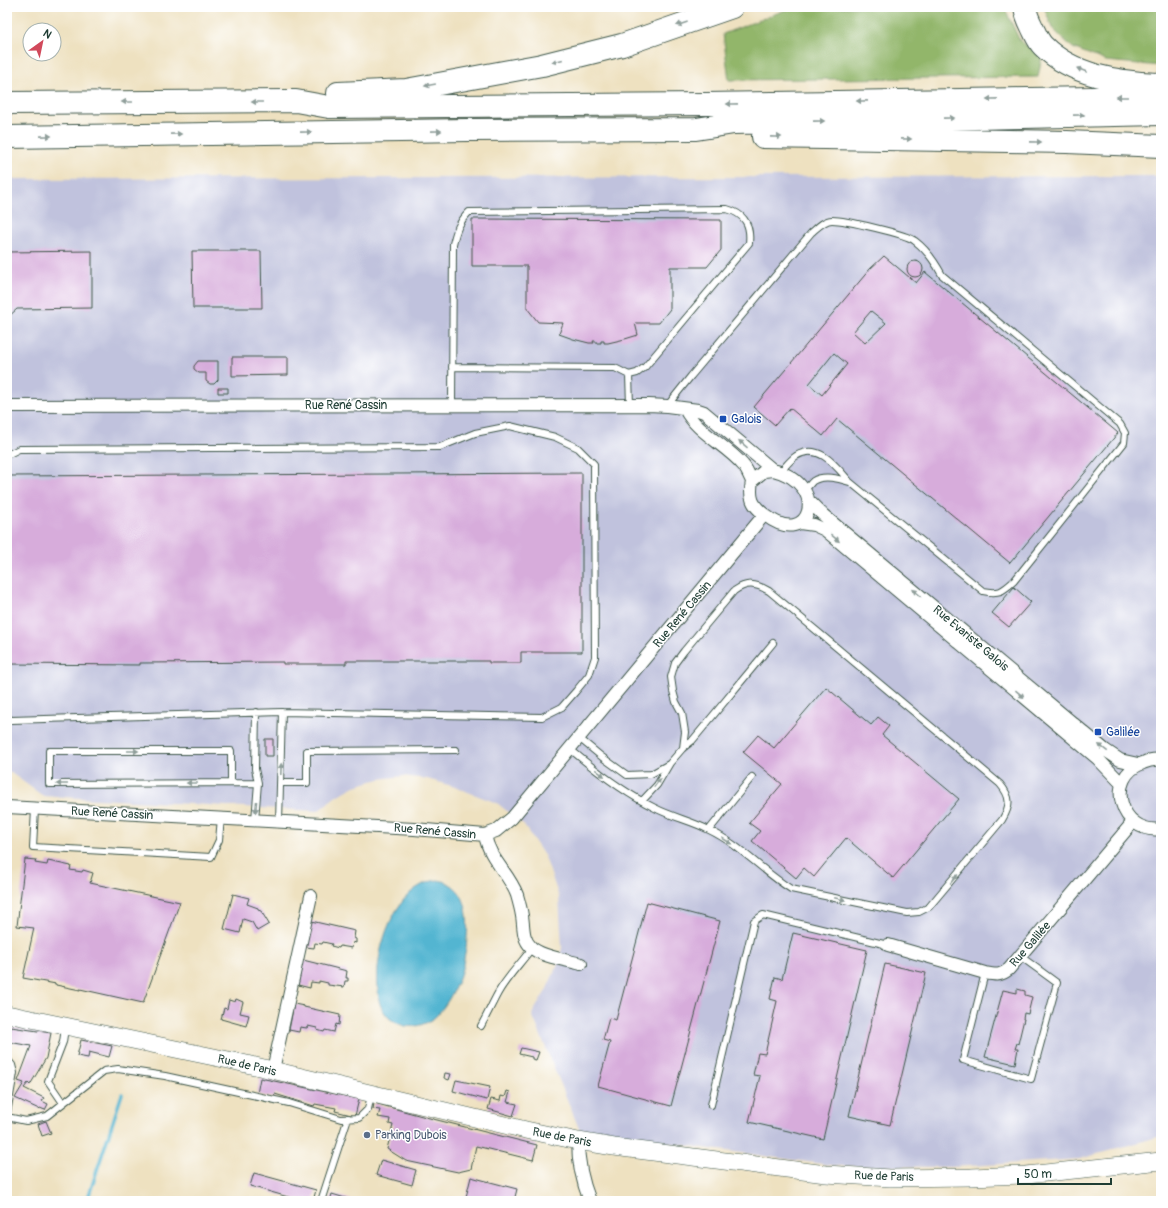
<svg xmlns="http://www.w3.org/2000/svg" width="1168" height="1208" viewBox="0 0 1168 1208" font-family="Pangolin,sans-serif">
  <style>
    .industrial { fill: #c0c2dd }
    .forest { fill: #92b66a; stroke: #587a4f }
    .water { fill: #52b5d1; stroke: #387982 }
    .lines { fill: none; stroke-linecap: round; stroke-linejoin: round }
    .stream { stroke: #52b5d1; stroke-width: 3.5 }
    .building { fill: #d7acdb; fill-rule: evenodd }
    .lane-casing { stroke: #3e5649; stroke-width: 8 }
    .street-casing { stroke: #3e5649; stroke-width: 14 }
    .secondary-casing { stroke: #3e5649; stroke-width: 18 }
    .highway-casing { stroke: #3e5649; stroke-width: 24 }
    .lane { stroke: #fff; stroke-width: 6 }
    .street { stroke: #fff; stroke-width: 12 }
    .secondary { stroke: #fff; stroke-width: 17 }
    .highway { stroke: #fff; stroke-width: 22 }
    .oneway { fill: #8f9e9a }
    .transit-dot { fill: #1a4fb4; stroke: #fff; stroke-width: 1.5 }
    .service-dot { fill: #5c6f8a; stroke: #fff; stroke-width: 1.5 }
    .labels { text-anchor: middle; stroke-width: 3; stroke-linejoin: round; paint-order: stroke }
    .street-label { font-size: 12px; fill: #1f3d34; stroke: #fff }
    .transit-label { font-size: 12px; fill: #164399; stroke: #fff; text-anchor: start }
    .service-label { font-size: 12px; fill: #4e5e75; stroke: #fff; text-anchor: start }
  </style>
  <rect width="100%" height="100%" fill="#fff"/>
  <filter id="ink" filterUnits="userSpaceOnUse"><feTurbulence type="fractalNoise" baseFrequency=".025" numOctaves="2"/><feDisplacementMap in="SourceGraphic" scale="8" xChannelSelector="R" yChannelSelector="G"/><feConvolveMatrix kernelMatrix="1 2 1 2 8 2 1 2 1" color-interpolation-filters="sRGB"/></filter>
  <filter id="wash" filterUnits="userSpaceOnUse"><feTurbulence type="fractalNoise" baseFrequency=".012" numOctaves="4" result="noise"/><feDisplacementMap in="SourceGraphic" scale="16" xChannelSelector="R" yChannelSelector="G"/><feGaussianBlur stdDeviation="0.9" result="paint"/><feColorMatrix in="noise" values="0 0 0 0 0 0 0 0 0 0 0 0 0 0 0 0 0 1.4 0 .05"/><feComposite in="paint" operator="in"/></filter>
  <g filter="url(#wash)">
    <rect width="100%" height="100%" fill="#eee1c0"/>
    <path class="industrial" d="M1161,176V1136L1080,1159L951,1167L837,1166L580,1131L532,1014L546,991L557,966L562,948L559,897L545,857L523,824L497,803L452,786L427,779L403,776L379,779L355,786L335,797L318,811L43,796L7,770V179Z"/>
    <path class="forest" d="M793,7H1004L1020,41L1042,56L1038,77L729,80L723,34Z
      M1044,7H1161V66L1106,61L1073,48L1052,28Z"/>
    <path class="water" d="M438,880C471,886 469,922 466,948C464,956 464,964 461,972C457,986 448,1003 438,1014C431,1023 416,1028 405,1026C398,1024 389,1020 385,1013C379,1006 378,997 378,987C374,951 395,884 438,880Z"/>
    <g class="lines">
      <path class="stream" d="M87,1201L122,1094"/>
    </g>
    <g id="blocks">
      <path class="building" d="M472,219L721,220V250L707,267H670V309L659,323H635L638,335L625,339L608,343H604V341H601V343H596V341H593L594,343H589L573,339L559,334L563,323L538,322L527,308V266H472Z
        M92,251V308L17,309L7,318V252Z
        M192,251H261L262,308H193Z
        M884,256L916,283L925,272L1118,433L1010,563L837,419L823,436L790,408L775,425L754,407L870,269ZM871,311L886,323L865,343L853,332ZM834,353L847,364L822,395L809,384Z
        M907 269a8 8 0 1 1 16 0a8 8 0 1 1-16 0Z
        M232,357H288V375L232,376Z
        M198,361H218V380L214,384H210L206,381V373H199L194,369V366Z
        M218,388H228V393H218Z
        M582,473V652H521V663H489V661H346V664H283V662L140,663V665L7,664V476Z
        M1014,587L1031,602L1009,627L992,613Z
        M826,687L871,725L878,717L889,726L882,735L959,799L893,878L846,838L814,877L804,868L796,878L752,841L760,831L749,823L782,784L743,752L758,735L774,748Z
        M265,739H273V756H265Z
        M25,859L36,860L35,863L47,865L48,861L71,866L70,870L82,872L83,870L93,873L90,883L180,902L143,1003L80,989V990L56,985V984L23,978L34,928L17,926Z
        M233,894L249,898L247,904L258,908V910L261,911L269,924L257,931L252,922L243,919L240,933L224,929Z
        M647,902L720,921L671,1106L598,1086L610,1042L603,1040L609,1018L616,1020Z
        M311,921L355,931L354,938L356,939V943L353,942L352,948L340,946L339,948L331,946L332,944L323,942L322,944L315,943L314,948L306,947Z
        M793,933L867,950L823,1139L749,1122L760,1076L753,1075L758,1053L765,1054L777,1001L770,999L775,977L782,979Z
        M303,960L347,971L346,978H348V981H345L344,987L328,985V983L319,981V983L311,982L310,988L298,985Z
        M885,964L926,973L890,1125L849,1116Z
        M1017,989L1025,991V995L1032,997L1028,1014L1024,1013L1023,1019H1024L1018,1044L1017,1043L1015,1049H1018L1015,1064L985,1057L1003,990L1017,993Z
        M236,999L243,1002L240,1013L249,1015L246,1026L221,1019L224,1008L227,1009L229,1000L235,1002Z
        M294,1004L304,1006V1007L340,1015L339,1025L336,1024L334,1032L325,1030L324,1032L317,1030V1028L308,1026L307,1028L300,1027L299,1032L289,1030Z
        M11,1027L51,1033L46,1058L30,1085L28,1083L24,1088L44,1098L42,1101L48,1104L45,1110L40,1108L39,1109L15,1098L24,1083L18,1081L31,1046L9,1042Z
        M81,1040L112,1046L109,1057L89,1052L88,1058L77,1056Z
        M521,1048L539,1052L536,1060L532,1059V1057L519,1054Z
        M445,1073L451,1074L449,1080L444,1078Z
        M260,1078L359,1099L355,1116L335,1111L336,1108L315,1104L314,1106L275,1094L273,1098L257,1094Z
        M456,1080L490,1087L487,1100L453,1091Z
        M507,1091L510,1092L507,1102L517,1104L513,1116L488,1109L491,1099L500,1101L501,1096L505,1097Z
        M374,1103L433,1119L537,1145L533,1160L476,1146L471,1169L458,1172L406,1161L387,1149L393,1125L389,1124L390,1119L378,1117L380,1110L373,1109Z
        M46,1121L51,1133L42,1136L38,1124Z
        M7,1149H10L8,1158H7Z
        M381,1160L416,1170L412,1185L376,1175Z
        M254,1173L316,1190L313,1201H302L250,1186Z
        M471,1177L517,1189L514,1201H465Z
        M332,1194L355,1201H330Z"/>
    </g>
  </g>
  <g filter="url(#ink)">
    <use href="#blocks" fill-opacity="0" stroke="#3e5649" stroke-width="1"/>
    <g class="lines">
      <defs>
        <path id="lane" d="M452,367L615,368L629,375
          M452,405L453,244C456,231 459,222 469,212L727,209C745,214 751,225 749,243L645,367L637,373L629,375L630,405
          M667,406L691,376L811,233C817,228 824,220 832,220C844,220 907,234 915,241C927,250 935,262 942,275L1120,424L1125,433L1124,443L1014,581C1002,592 999,594 983,591L850,482C840,479 824,474 813,481C810,484 807,488 804,490
          M7,455L19,449L440,447L475,433L510,426L555,437L578,448L594,464L595,657L589,675L576,691L562,707L542,717L282,712L11,720L7,717
          M780,472C785,467 790,460 796,456C819,442 836,466 849,481
          M579,738L602,757L627,775L651,774L669,764
          M570,749C596,771 624,793 655,808C672,817 692,821 709,830C739,844 762,871 791,889L907,913L919,912L929,907L1002,820C1011,805 1011,797 1000,784L769,591C755,583 747,582 734,591L684,651L675,663L671,677L673,691L676,702L682,713L685,732L683,748
          M231,783V751H49V784L258,783
          M281,783H307V751L456,750
          M642,801L657,785L670,763L683,748L692,741L702,729L773,643
          M35,809L33,847L211,857L219,840L221,818
          M255,820L258,783L255,769L256,712
          M279,822L282,712
          M709,830L752,777
          M985,973L963,1060L1031,1079L1057,983L1020,956
          M481,1026C487,1015 492,1004 498,993C507,977 521,963 532,948
          M7,1059L12,1065L14,1073L7,1113
          M63,1103L48,1081L63,1042L65,1028
          M711,1105L754,921L763,915L888,945
          M7,1117L26,1121L47,1116L104,1071L118,1069L165,1076L243,1093L289,1103L341,1119L359,1118L368,1109L371,1095
          M321,1201L348,1118"/>
        <path id="street" d="M7,406L649,405L667,406L698,410L704,412L773,470
          M685,409C696,432 726,445 743,465C747,469 749,476 752,481
          M773,470C831,484 811,551 765,515C752,505 749,498 752,481L764,471Z
          M809,501L822,514L1105,750L1120,760L1138,764
          M800,523L814,525L825,530L1098,759L1122,784
          M1161,760C1155,759 1149,760 1143,763C1104,777 1120,835 1161,829
          M7,807L414,829L485,835L496,831L512,818L764,515
          M485,835C489,859 509,873 517,895C519,902 521,909 522,916C524,927 522,938 531,947C541,957 567,960 581,964
          M888,945L985,973C996,975 1001,976 1009,969L1133,822
          M273,1070L311,896
          M578,1141C578,1162 582,1181 590,1201"/>
        <path id="secondary" d="M7,1014L238,1062L526,1130L578,1141L614,1147L764,1166L826,1174L890,1178L971,1177L1026,1175L1161,1161"/>
        <path id="highway" d="M1025,7C1026,14 1029,21 1032,27C1035,33 1038,41 1043,46C1073,76 1118,82 1158,84
          M338,93L406,90L542,65L622,45L732,7
          M7,103L296,101L329,107L706,104L1161,97
          M7,137L468,130L696,129L734,123L1161,114
          M763,137L1067,142L1161,146"/>
      </defs>
      <use href="#lane" class="lane-casing"/>
      <use href="#street" class="street-casing"/>
      <use href="#secondary" class="secondary-casing"/>
      <use href="#highway" class="highway-casing"/>
      <use href="#lane" class="lane"/>
      <use href="#street" class="street"/>
      <use href="#secondary" class="secondary"/>
      <use href="#highway" class="highway"/>
    </g>
    <defs><path id="oneway-solid" d="M-6-.8H1V-3.2L6.5 0L1 3.2V.8H-6Z"/></defs>
    <g class="oneway">
      <use href="#oneway-solid" transform="translate(682 24) rotate(161)"/>
      <use href="#oneway-solid" transform="translate(557 61) rotate(166)"/>
      <use href="#oneway-solid" transform="translate(1082 70) rotate(-159)"/>
      <use href="#oneway-solid" transform="translate(430 85) rotate(170)"/>
      <use href="#oneway-solid" transform="translate(1122 97) rotate(180)"/>
      <use href="#oneway-solid" transform="translate(992 99) rotate(179)"/>
      <use href="#oneway-solid" transform="translate(862 101) rotate(179)"/>
      <use href="#oneway-solid" transform="translate(127 102) rotate(180)"/>
      <use href="#oneway-solid" transform="translate(257 102) rotate(180)"/>
      <use href="#oneway-solid" transform="translate(732 104) rotate(179)"/>
      <use href="#oneway-solid" transform="translate(1079 115) rotate(-1)"/>
      <use href="#oneway-solid" transform="translate(949 118) rotate(-1)"/>
      <use href="#oneway-solid" transform="translate(819 121) rotate(-1)"/>
      <use href="#oneway-solid" transform="translate(436 131) rotate(-1)"/>
      <use href="#oneway-solid" transform="translate(306 132) rotate(-1)"/>
      <use href="#oneway-solid" transform="translate(176 134) rotate(-1)"/>
      <use href="#oneway-solid" transform="translate(46 136) rotate(-1)"/>
      <use href="#oneway-solid" transform="translate(776 137) rotate(1)"/>
      <use href="#oneway-solid" transform="translate(906 139) rotate(1)"/>
      <use href="#oneway-solid" transform="translate(1036 142) rotate(1)"/>
      <use href="#oneway-solid" transform="translate(743 444) rotate(-140)"/>
      <use href="#oneway-solid" transform="translate(835 538) rotate(40)"/>
      <use href="#oneway-solid" transform="translate(917 593) rotate(-140)"/>
      <use href="#oneway-solid" transform="translate(1020 694) rotate(40)"/>
      <use href="#oneway-solid" transform="translate(1103 748) rotate(-142)"/>
      <use href="#oneway-solid" transform="translate(133 751)"/>
      <use href="#oneway-solid" transform="translate(281 769) rotate(-88)"/>
      <use href="#oneway-solid" transform="translate(600 773) rotate(37)"/>
      <use href="#oneway-solid" transform="translate(192 783) rotate(180)"/>
      <use href="#oneway-solid" transform="translate(657 783) rotate(-54)"/>
      <use href="#oneway-solid" transform="translate(62 784) rotate(180)"/>
      <use href="#oneway-solid" transform="translate(256 807) rotate(95)"/>
      <use href="#oneway-solid" transform="translate(727 841) rotate(32)"/>
      <use href="#oneway-solid" transform="translate(954 879) rotate(-50)"/>
      <use href="#oneway-solid" transform="translate(840 899) rotate(12)"/>
    </g>
  </g>
  <g class="transit-dot">
    <rect x="719" y="415" width="8" height="8" rx="2"/>
    <rect x="1094" y="728" width="8" height="8" rx="2"/>
  </g>
  <circle class="service-dot" cx="367" cy="1135" r="4"/>
  <g class="labels">
    <g class="street-label">
      <text x="346" y="409">Rue René Cassin</text>
      <text transform="translate(682 614) rotate(-50)" y="4">Rue René Cassin</text>
      <text transform="translate(971 638) rotate(40)" y="4">Rue Evariste Galois</text>
      <text transform="translate(112 813) rotate(3)" y="4">Rue René Cassin</text>
      <text transform="translate(435 831) rotate(5)" y="4">Rue René Cassin</text>
      <text transform="translate(1030 944) rotate(-49)" y="4">Rue Galilée</text>
      <text transform="translate(247 1065) rotate(13)" y="4">Rue de Paris</text>
      <text transform="translate(562 1137) rotate(11)" y="4">Rue de Paris</text>
      <text transform="translate(884 1176) rotate(2)" y="4">Rue de Paris</text>
    </g>
    <g class="transit-label">
      <text x="731" y="423">Galois</text>
      <text x="1106" y="736">Galilée</text>
    </g>
    <g class="service-label">
      <text x="375" y="1139">Parking Dubois</text>
    </g>
  </g>
  <rect width="1168" height="1208" fill="none" stroke="#fff" stroke-width="24"/>
  <g transform="translate(42 42) rotate(33)"><circle r="19" fill="#ffffff" stroke="#a5b1ae"/>
  <path d="M0-3L7 15L0 10L-7 15Z" fill="#d1495b"/>
  <text y="-6" font-size="11" font-weight="bold" text-anchor="middle" fill="#1f3d34">N</text>
  </g>
  <path d="M1018 1178v6h93v-6" fill="none" stroke="#1f3d34" stroke-width="2"/>
  <text x="1024" y="1178" font-size="12" fill="#1f3d34" stroke="#ffffff" stroke-width="3" paint-order="stroke">50 m</text>
</svg>
